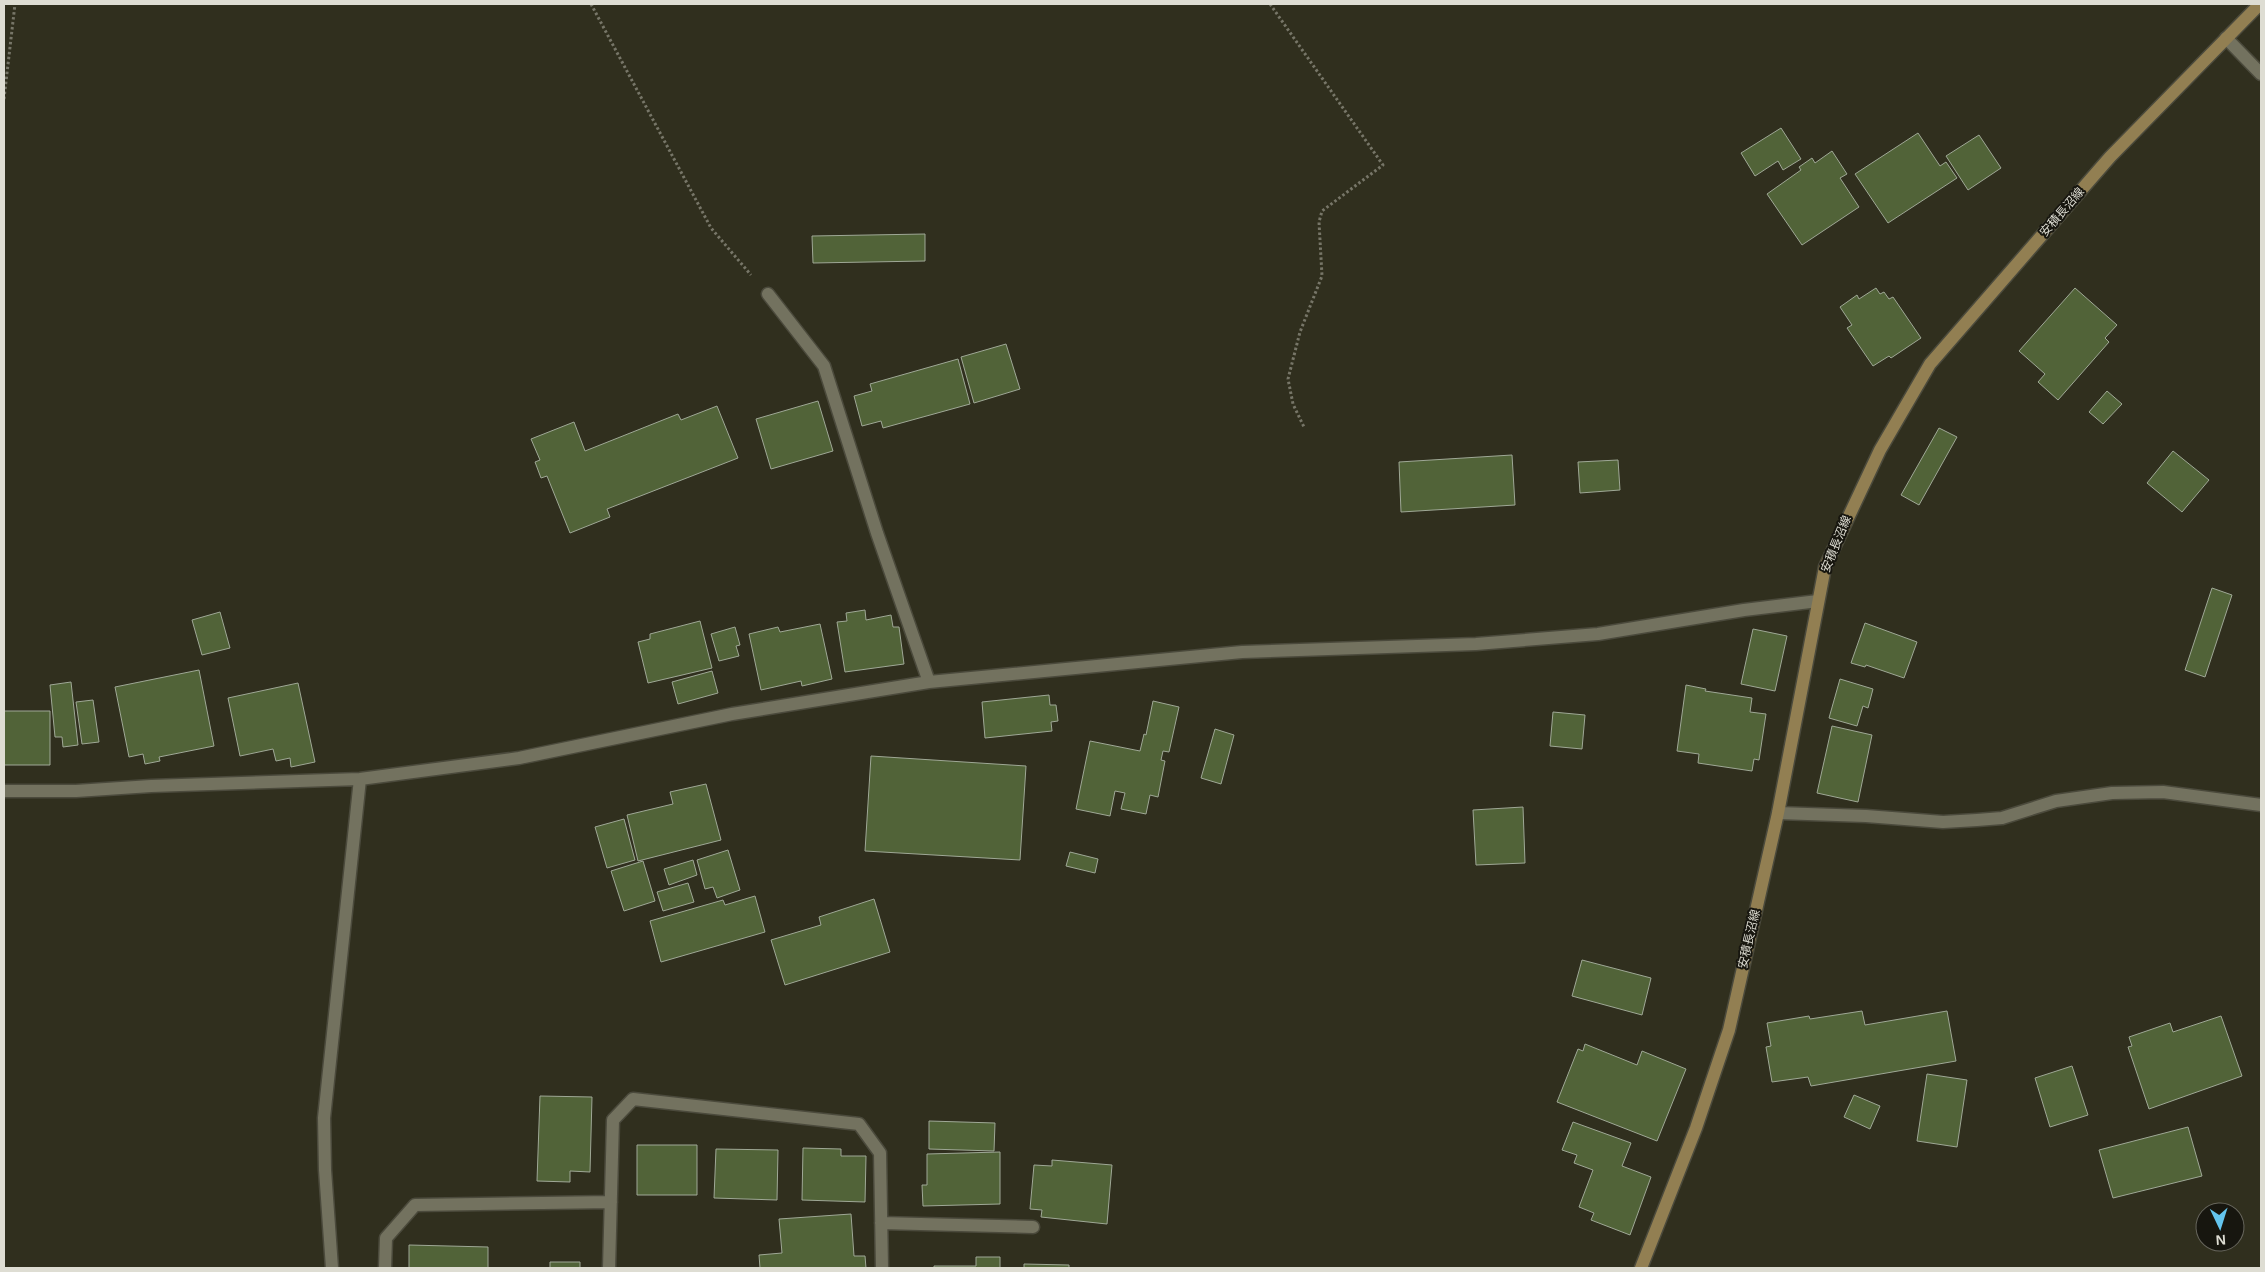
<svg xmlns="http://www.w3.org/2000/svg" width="2265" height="1272" viewBox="0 0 2265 1272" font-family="Helvetica,'Noto Sans JP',sans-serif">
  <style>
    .building { fill: #516338; stroke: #9fa896 }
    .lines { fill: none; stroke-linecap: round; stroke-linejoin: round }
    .service-casing { stroke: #4b4a3c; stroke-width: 15 }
    .minor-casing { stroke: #4b4a3c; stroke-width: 15 }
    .secondary-casing { stroke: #4b4a3c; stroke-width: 15 }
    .path { stroke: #777668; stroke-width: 3; stroke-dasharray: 2.5 2.5; stroke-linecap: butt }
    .service { stroke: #73725f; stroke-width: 12 }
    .minor { stroke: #73725f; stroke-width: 12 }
    .secondary { stroke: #927f52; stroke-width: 12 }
    .labels { text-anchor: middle; stroke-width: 4; stroke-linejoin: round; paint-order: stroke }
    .street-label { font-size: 12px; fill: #deddd3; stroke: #17160f }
  </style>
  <rect width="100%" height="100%" fill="#302f1e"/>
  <path class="building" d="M1781,128L1801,159L1783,170L1778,161L1755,176L1741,153Z
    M1918,133L1940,166L1946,162L1957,178L1888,223L1855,174Z
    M1979,135L2001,168L1968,190L1946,156Z
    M1832,151L1847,174L1840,178L1859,207L1802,245L1767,194L1801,170L1799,167L1812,158L1815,163Z
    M925,234V261L813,263L812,236Z
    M1876,288L1880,294L1884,292L1889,299L1893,297L1921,338L1891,358L1889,356L1873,366L1847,328L1852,325L1840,307L1857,295L1859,299Z
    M2075,288L2117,325L2105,338L2109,342L2058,400L2038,382L2045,374L2019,351Z
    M1006,344L1020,389L974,403L961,357Z
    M958,359L970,404L883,428L881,421L862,426L854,396L872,391L870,384Z
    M2107,391L2122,404L2103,424L2089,412Z
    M818,401L833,451L771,469L756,419Z
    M717,406L738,458L607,509L610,517L570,533L547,476L541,478L535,462L540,460L531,439L574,422L585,451L678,414L681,420Z
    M1939,428L1957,437L1919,505L1901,495Z
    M2173,451L2209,480L2182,512L2147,483Z
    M1512,455L1515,505L1401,512L1399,462Z
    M1618,460L1620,490L1580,493L1578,462Z
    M2212,588L2232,595L2205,677L2185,670Z
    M865,610L866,620L891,615L893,627H899L904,664L845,672L837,622L847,621L846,613Z
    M220,612L230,648L202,655L192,620Z
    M700,621L712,668L648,683L638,642L650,639V634Z
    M1865,623L1917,642L1904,678L1866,665L1865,667L1851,663Z
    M820,624L832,679L802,686L801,681L761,690L749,634L778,627L780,632Z
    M735,627L740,645L736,646L739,656L719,661L711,634Z
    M1753,629L1787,636L1775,691L1741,684Z
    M199,670L214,746L159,757L160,761L145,764L143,754L129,757L115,687Z
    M712,671L718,693L678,704L672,682Z
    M1840,679L1873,689L1868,708L1863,706L1857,726L1829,718Z
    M71,682L78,745L63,747L62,737H55L50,685Z
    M298,683L315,762L291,767L290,758L276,761L273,749L240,756L228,698Z
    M1686,685L1706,689L1705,691L1752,698L1750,712L1766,714L1759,760L1754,759L1752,771L1698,763L1699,754L1677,751Z
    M1049,695L1050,705H1056L1058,721L1051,722L1052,731L985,738L982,702Z
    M93,700L99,742L82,744L76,702Z
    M1153,701L1179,707L1169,752L1163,751L1161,760L1165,761L1158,797L1150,795L1146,814L1121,809L1125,793L1115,791L1110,816L1076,809L1090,741L1140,751L1144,734L1146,735Z
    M4,711H50V765H4Z
    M1553,712L1585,715L1582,749L1550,746Z
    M1832,726L1872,735L1858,802L1817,793Z
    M1215,729L1234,735L1221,784L1201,778Z
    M871,756L1026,766L1020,860L865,851Z
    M706,784L721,840L638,861L627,815L673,804L670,792Z
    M1523,807L1525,863L1476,865L1473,810Z
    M624,819L635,860L607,868L595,827Z
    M728,850L740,890L717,898L713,887L705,889L697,860Z
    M1070,852L1098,859L1095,873L1066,866Z
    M693,860L697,875L669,885L664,869Z
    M643,861L655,901L624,911L611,871Z
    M688,883L694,902L663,911L657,892Z
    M755,896L765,932L661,962L650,921L723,900L725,905Z
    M874,899L890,952L785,985L771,940L821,925L819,917Z
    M1582,960L1651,978L1642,1015L1572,996Z
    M1862,1011L1865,1025L1947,1011L1956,1061L1811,1086L1808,1077L1772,1082L1766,1047L1771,1046L1767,1023L1809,1016L1810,1019Z
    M2221,1016L2242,1076L2149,1109L2128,1047L2132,1046L2129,1037L2170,1023L2173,1032Z
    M1585,1044L1637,1065L1642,1051L1686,1069L1657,1141L1557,1102L1578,1049L1583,1051Z
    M2072,1066L2088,1115L2050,1127L2035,1078Z
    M1927,1074L1967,1080L1957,1147L1917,1141Z
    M1854,1095L1880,1106L1870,1129L1844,1117Z
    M540,1096L592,1097L590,1172L570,1171V1182L537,1181Z
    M929,1121L995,1123L994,1151L929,1149Z
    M1573,1122L1631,1143L1622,1166L1651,1177L1630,1235L1591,1220L1594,1213L1579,1207L1593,1170L1574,1163L1577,1155L1562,1150Z
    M2188,1127L2202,1176L2113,1198L2099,1150Z
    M637,1145H697V1195H637Z
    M803,1148L841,1149V1156H866L865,1202L802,1200Z
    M716,1149L778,1150L777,1200L714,1198Z
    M1000,1152V1204L923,1206L922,1185H927V1154Z
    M1052,1160L1112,1165L1107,1224L1041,1217L1042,1210L1030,1209L1034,1165L1052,1166Z
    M851,1214L854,1256H865L866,1268H760L759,1255L782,1253L779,1219Z
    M409,1245L488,1247V1268H409Z
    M976,1257H1000V1268H934V1266H976Z
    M550,1262H580V1268H550Z
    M1024,1264L1069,1265V1268H1024Z"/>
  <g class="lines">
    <defs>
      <path id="service" d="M2226,38L2261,74
        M1778,813L1866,816L1943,822L1977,820L2002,818L2056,801L2112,793L2163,792L2261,805"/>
      <path id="minor" d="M768,294L824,366L877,533L929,682
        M4,791H76L151,786L360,779L519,758L732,714L929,682L1242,652L1476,644L1598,634L1744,610L1818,601
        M881,1223L1033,1227
        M332,1268L325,1170L324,1118L360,779
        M385,1268L386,1238L415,1205L611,1202
        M609,1268L613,1120L633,1099L859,1124L880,1153L882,1268"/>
      <path id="secondary" d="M1641,1268L1696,1128L1729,1030L1778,813L1825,567L1880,450L1930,364L2110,157L2260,4"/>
    </defs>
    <use href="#service" class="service-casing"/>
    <use href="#minor" class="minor-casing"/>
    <use href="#secondary" class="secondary-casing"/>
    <path class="path" d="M591,4L711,228L751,275
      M1270,4L1383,165L1322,211L1319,222L1322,276L1300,332L1288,379L1293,404L1304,427
      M4,99L15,4"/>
    <use href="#service" class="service"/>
    <use href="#minor" class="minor"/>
    <use href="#secondary" class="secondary"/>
  </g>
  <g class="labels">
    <g class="street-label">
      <text transform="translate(2062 212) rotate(-49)" y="4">安積長沼線</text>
      <text transform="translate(1836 544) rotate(-68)" y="4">安積長沼線</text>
      <text transform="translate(1749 939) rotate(-77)" y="4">安積長沼線</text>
    </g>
  </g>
  <rect width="2265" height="1272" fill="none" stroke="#deddd3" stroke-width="10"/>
  <g transform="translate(2220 1227) rotate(176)"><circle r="24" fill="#17160f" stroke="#67665d"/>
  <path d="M0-4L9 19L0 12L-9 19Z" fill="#64c5ee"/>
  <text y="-8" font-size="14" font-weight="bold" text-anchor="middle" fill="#deddd3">N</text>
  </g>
</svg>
